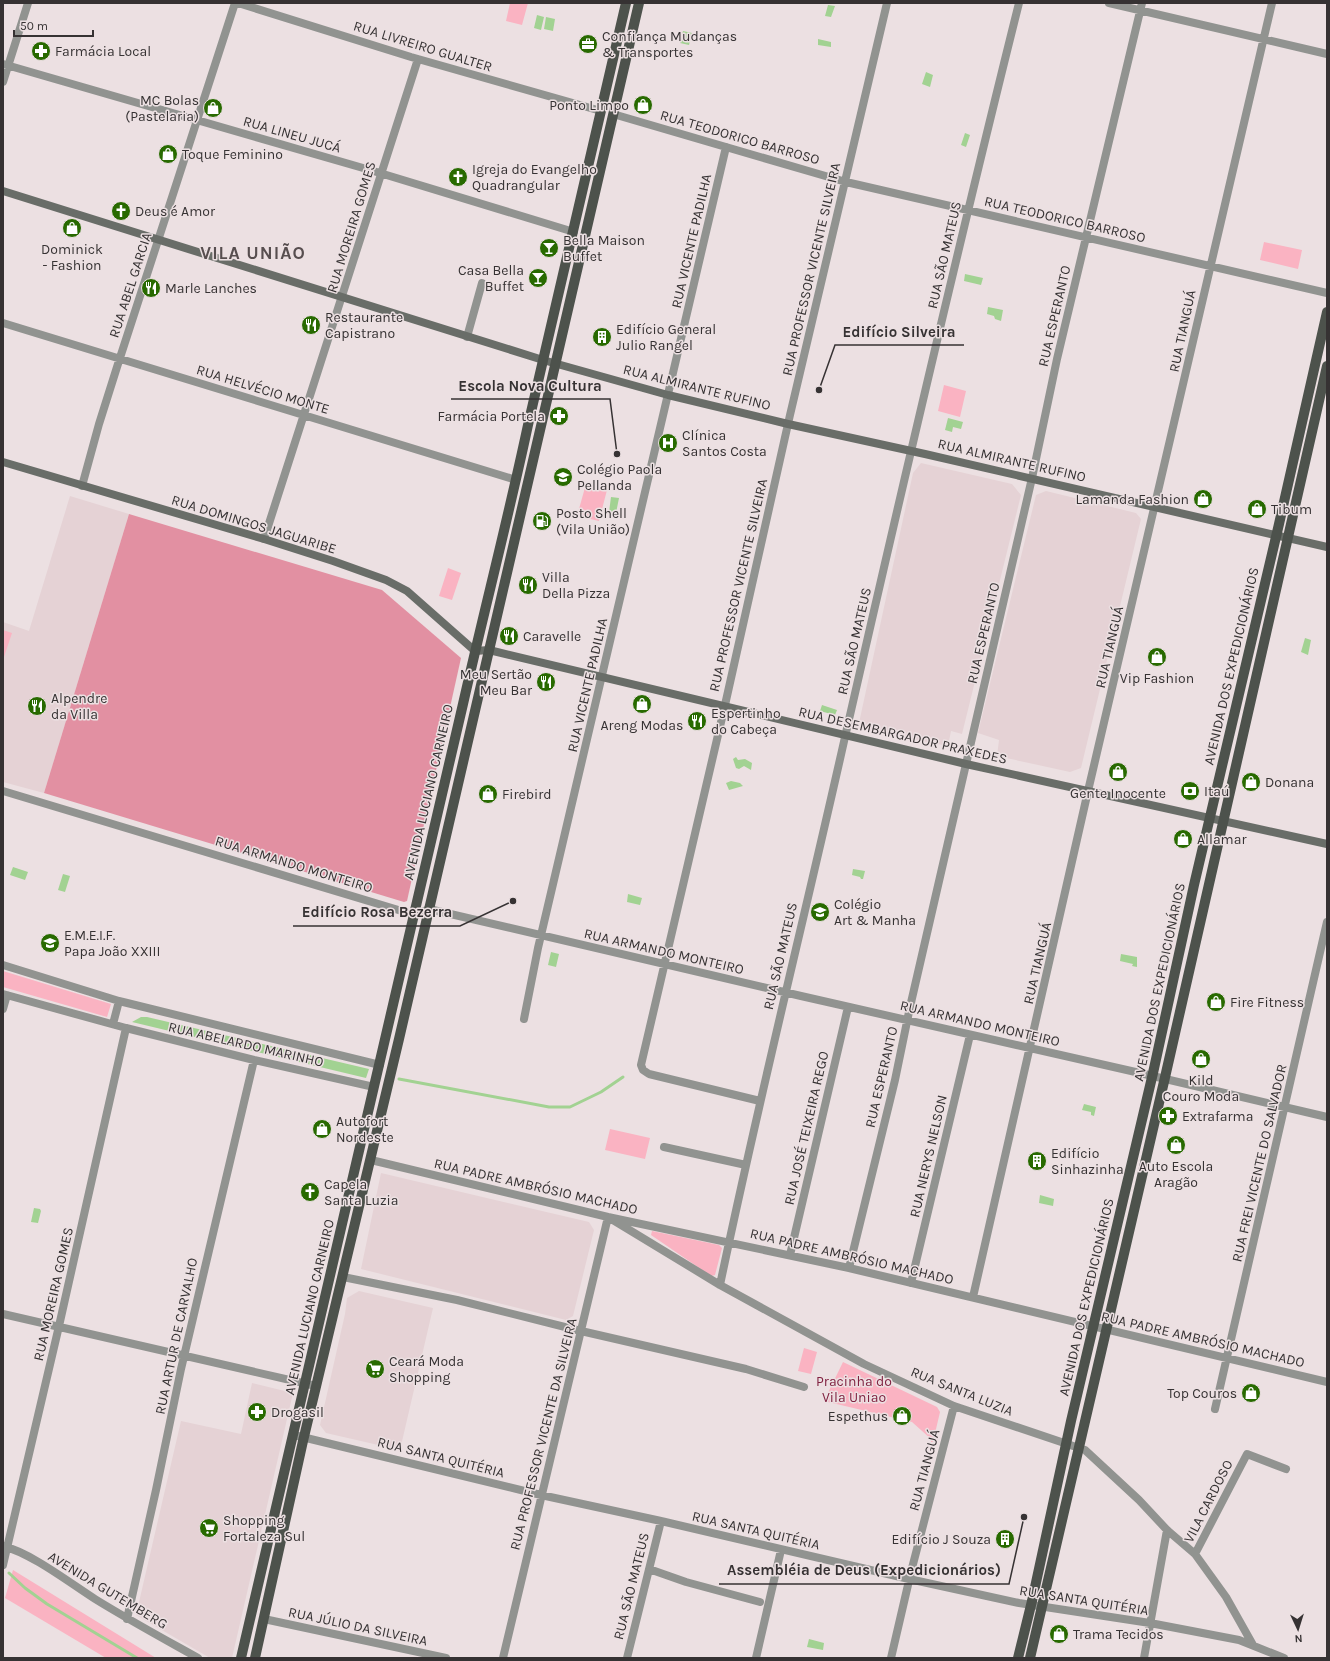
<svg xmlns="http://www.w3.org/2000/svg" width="1330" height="1661" viewBox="0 0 1330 1661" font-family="Karla,sans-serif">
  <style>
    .built { fill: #e5d2d5 }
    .green { fill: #fab3c2 }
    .forest { fill: #e290a2 }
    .water { fill: #a2d292 }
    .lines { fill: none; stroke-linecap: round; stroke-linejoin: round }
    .stream { stroke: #a2d292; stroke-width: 3 }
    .street { stroke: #919390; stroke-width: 8 }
    .secondary { stroke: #696d68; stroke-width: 8 }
    .primary { stroke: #4d524c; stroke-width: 10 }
    .labels { text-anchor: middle; stroke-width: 3; stroke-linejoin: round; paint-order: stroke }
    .poi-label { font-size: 14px; fill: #363233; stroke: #ece0e2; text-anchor: start }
    .street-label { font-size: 14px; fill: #363233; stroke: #ece0e2 }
    .park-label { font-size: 14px; fill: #802140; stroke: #ece0e2 }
    .district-label { font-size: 18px; font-weight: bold; letter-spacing: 1px; fill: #574e4f; stroke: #ece0e2 }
    .leader { fill: none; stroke: #363233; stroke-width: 1.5 }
    .callout-dot { fill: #363233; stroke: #ece0e2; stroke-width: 1.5 }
    .callout-label { font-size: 15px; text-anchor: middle; font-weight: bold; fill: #363233; stroke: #ece0e2; stroke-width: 3; stroke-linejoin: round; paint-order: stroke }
  </style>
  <rect width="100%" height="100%" fill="#ece0e2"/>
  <path class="built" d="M921,463L1012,484L1021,495L962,734L951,731L948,746L865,730L859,723L913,473Z
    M1046,491L1136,513L1141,519L1081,768L1070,772L997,756L999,740L978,733L1036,495Z
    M70,496L129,514L44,793L3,782V622L29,631Z
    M381,1173L589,1222L594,1230L573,1316L566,1320L361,1269Z
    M359,1291L433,1308L400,1450L326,1433L320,1425L345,1314L347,1298Z
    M252,1383L293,1393L232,1658H210L136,1615L181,1421L241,1434Z"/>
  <path class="green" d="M510,3H528L522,25L506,21Z
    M1264,242L1302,250L1298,269L1260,260Z
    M944,385L966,391L960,417L938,411Z
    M586,484L607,490L599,521L577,516Z
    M448,568L461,573L452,600L439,596Z
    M3,630L12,633L3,660Z
    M3,971L111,1004L107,1017L3,987Z
    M610,1129L650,1138L645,1159L605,1150Z
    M652,1231L719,1245L722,1248L715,1275L711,1276L651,1235Z
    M804,1348L817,1352L811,1374L798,1371Z
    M843,1362L937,1407L940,1412L933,1442H931V1439L912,1422L824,1401Z
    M13,1570L156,1658H106L5,1598Z"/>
  <path class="forest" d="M129,514L382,590L461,658L407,901L404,902L44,793Z"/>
  <path class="water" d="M828,5L835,6L831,17L825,16Z
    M537,15L544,17L541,30L534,28Z
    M546,17L555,19L553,31L544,29Z
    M683,31L692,33L689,45L680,43Z
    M818,39L831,42V47L818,45Z
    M926,72L933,75L930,87L922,84Z
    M965,133L970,135L966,147L961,145Z
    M965,274L983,278L981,285L964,281Z
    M988,307L1003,310L1001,321L995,319L994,316L987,314Z
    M948,418L963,422L961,429L953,427L952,432L945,430Z
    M611,497L619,498L616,513L609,512Z
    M1305,638L1311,640L1308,655L1301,652Z
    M822,705L837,710L835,715L820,711Z
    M736,757L738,760L745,759L752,763L751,770L744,766L739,769L736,768L733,759Z
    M731,781L740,783L743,786L729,790L726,783Z
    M13,867L28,872L25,880L10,875Z
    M853,869L865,871L863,879H861L860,877L852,875Z
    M63,874L70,876L65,892L58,890Z
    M628,894L642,898L640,905L627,902Z
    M551,952L559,954L556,967L548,965Z
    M1121,954L1137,957V967L1132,966L1133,964L1120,961Z
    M141,1017H147L369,1069L366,1078L132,1022Z
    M1084,1104L1096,1107L1094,1116L1091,1115V1112L1082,1110Z
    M1040,1195L1054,1199L1053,1206L1039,1203Z
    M34,1208L40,1209L41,1211L38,1223L31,1222Z
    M809,1639L824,1643L823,1650L807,1647Z"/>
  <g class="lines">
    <path class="stream" d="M399,1079L549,1107H570L601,1092L623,1077
      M9,1573L25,1588L47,1604L137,1658"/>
    <path class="street" d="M238,3L411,57L601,111
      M1109,3L1327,54
      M3,64L370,170L574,232
      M3,82L28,3
      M613,114L846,182L1327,293
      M3,323L516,480
      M467,337L482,283
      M82,486L99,424L117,367L235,3
      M264,539L418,59
      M3,791L415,915L429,909L801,996L1140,1073L1327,1117
      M3,965L119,1001L380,1065
      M3,994L126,1028L254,1060L374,1087
      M3,1009L7,995
      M524,1019L538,948L726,147
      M113,1024L119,1001
      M760,1101L649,1074L643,1070L641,1065L725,705L790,415L887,3
      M664,1147L746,1165
      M371,1160L608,1217L849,1268L1327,1382
      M790,1255L848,1007
      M849,1268L895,1080L910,1007L1032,478L1057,359L1142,3
      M343,1277L457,1300L581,1331L746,1369L804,1387
      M911,1283L970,1035
      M720,1285C758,1102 804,920 845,737C901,492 958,247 1019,3
      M973,1297L1088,791L1272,3
      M3,1314L316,1386
      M1215,1409L1327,922
      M298,1436L541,1495L661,1521L909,1579L1019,1603L1150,1623L1239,1640L1284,1658
      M3,1546C31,1553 70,1583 95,1599C129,1620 164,1639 198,1658
      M1195,1554L1247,1454L1286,1469
      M3,1565L59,1326L126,1028
      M649,1569L686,1582L760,1602
      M127,1619L156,1490L181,1369L254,1060
      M264,1619L446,1658
      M503,1658L608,1217L720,1285L864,1364L954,1406L1085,1450L1139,1500L1167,1530L1195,1554L1226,1597L1253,1645
      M627,1658L661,1521
      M756,1658L781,1550
      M891,1658L911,1572L954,1406
      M1144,1658L1167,1530"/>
    <path class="secondary" d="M3,191L543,360L668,395L788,424L925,454L1327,547
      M3,462L264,539L333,561L386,580L407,591L475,651L489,650L966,764L1327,844"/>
    <path class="primary" d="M241,1658C316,1340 391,1022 463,704C484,611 508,519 528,425L626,3
      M255,1658L303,1441L399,1039L639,3
      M1018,1658L1032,1601L1071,1421L1153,1073L1194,885L1279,524L1327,312
      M1030,1658C1077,1463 1119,1268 1166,1073L1327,366"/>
  </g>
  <defs>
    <symbol id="office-disc" viewBox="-11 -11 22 22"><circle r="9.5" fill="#286a00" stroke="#ece0e2"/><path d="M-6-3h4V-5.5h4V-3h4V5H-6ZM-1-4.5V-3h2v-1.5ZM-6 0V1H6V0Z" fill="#fff"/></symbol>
    <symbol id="pharmacy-disc" viewBox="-11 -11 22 22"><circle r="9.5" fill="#286a00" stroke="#ece0e2"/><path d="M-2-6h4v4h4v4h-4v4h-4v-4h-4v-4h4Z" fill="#fff"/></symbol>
    <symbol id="shop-disc" viewBox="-11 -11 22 22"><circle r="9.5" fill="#286a00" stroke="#ece0e2"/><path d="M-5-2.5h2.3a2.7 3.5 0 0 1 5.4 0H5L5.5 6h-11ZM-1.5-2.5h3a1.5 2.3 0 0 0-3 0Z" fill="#fff"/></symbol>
    <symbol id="church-disc" viewBox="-11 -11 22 22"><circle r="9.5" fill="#286a00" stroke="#ece0e2"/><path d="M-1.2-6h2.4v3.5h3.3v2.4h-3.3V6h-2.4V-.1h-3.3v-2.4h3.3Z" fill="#fff"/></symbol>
    <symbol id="bar-disc" viewBox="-11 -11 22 22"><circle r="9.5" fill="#286a00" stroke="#ece0e2"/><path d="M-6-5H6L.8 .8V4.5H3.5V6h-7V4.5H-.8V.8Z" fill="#fff"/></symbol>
    <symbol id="restaurant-disc" viewBox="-11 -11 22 22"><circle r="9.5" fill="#286a00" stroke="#ece0e2"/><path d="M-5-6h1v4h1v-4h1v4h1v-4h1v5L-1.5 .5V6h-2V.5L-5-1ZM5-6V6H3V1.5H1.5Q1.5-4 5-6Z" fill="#fff"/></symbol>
    <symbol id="building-disc" viewBox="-11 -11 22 22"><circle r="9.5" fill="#286a00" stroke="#ece0e2"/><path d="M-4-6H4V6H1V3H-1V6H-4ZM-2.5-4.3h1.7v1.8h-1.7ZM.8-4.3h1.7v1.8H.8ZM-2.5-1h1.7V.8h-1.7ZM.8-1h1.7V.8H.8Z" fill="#fff"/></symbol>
    <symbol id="hospital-disc" viewBox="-11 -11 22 22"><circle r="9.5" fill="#286a00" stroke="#ece0e2"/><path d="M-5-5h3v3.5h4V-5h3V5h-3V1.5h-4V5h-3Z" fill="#fff"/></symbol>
    <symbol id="school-disc" viewBox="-11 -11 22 22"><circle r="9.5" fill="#286a00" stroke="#ece0e2"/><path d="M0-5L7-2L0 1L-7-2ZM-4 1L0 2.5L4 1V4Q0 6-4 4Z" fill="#fff"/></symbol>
    <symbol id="fuel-disc" viewBox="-11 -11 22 22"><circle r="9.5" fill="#286a00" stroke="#ece0e2"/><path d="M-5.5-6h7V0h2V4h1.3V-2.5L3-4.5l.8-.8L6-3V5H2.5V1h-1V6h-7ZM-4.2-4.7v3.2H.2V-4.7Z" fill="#fff"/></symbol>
    <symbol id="bank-disc" viewBox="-11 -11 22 22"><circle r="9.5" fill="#286a00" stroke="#ece0e2"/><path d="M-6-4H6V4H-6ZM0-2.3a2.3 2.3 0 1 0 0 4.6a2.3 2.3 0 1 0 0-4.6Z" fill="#fff"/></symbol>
    <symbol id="supermarket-disc" viewBox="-11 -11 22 22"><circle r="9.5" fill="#286a00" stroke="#ece0e2"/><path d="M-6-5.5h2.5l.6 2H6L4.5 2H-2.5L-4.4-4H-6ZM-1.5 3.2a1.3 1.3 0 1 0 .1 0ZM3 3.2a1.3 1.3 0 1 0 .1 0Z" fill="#fff"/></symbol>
  </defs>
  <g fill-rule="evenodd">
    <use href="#office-disc" x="577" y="33" width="22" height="22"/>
    <use href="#pharmacy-disc" x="30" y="40" width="22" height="22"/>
    <use href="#shop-disc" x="632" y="94" width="22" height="22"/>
    <use href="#shop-disc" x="202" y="97" width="22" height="22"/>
    <use href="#shop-disc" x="157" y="143" width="22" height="22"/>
    <use href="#church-disc" x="447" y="166" width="22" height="22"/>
    <use href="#church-disc" x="110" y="200" width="22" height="22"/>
    <use href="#shop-disc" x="61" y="217" width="22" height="22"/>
    <use href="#bar-disc" x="538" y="237" width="22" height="22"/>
    <use href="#bar-disc" x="527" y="267" width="22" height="22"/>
    <use href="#restaurant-disc" x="140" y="277" width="22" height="22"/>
    <use href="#restaurant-disc" x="300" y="314" width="22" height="22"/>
    <use href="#building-disc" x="591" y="326" width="22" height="22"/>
    <use href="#pharmacy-disc" x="548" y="405" width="22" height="22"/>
    <use href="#hospital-disc" x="657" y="432" width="22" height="22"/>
    <use href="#school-disc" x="552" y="466" width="22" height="22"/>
    <use href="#shop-disc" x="1192" y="488" width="22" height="22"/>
    <use href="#shop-disc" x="1246" y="498" width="22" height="22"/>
    <use href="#fuel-disc" x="531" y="510" width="22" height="22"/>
    <use href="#restaurant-disc" x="517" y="574" width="22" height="22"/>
    <use href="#restaurant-disc" x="498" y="625" width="22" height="22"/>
    <use href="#shop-disc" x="1146" y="646" width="22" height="22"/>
    <use href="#restaurant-disc" x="535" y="671" width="22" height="22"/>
    <use href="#shop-disc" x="631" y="693" width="22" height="22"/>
    <use href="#restaurant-disc" x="26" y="695" width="22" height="22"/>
    <use href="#restaurant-disc" x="686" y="710" width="22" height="22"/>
    <use href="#shop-disc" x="1107" y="761" width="22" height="22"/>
    <use href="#shop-disc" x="1240" y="771" width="22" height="22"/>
    <use href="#bank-disc" x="1179" y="780" width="22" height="22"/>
    <use href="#shop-disc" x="477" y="783" width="22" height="22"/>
    <use href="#shop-disc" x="1172" y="828" width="22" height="22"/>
    <use href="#school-disc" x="809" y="901" width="22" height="22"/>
    <use href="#school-disc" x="39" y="932" width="22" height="22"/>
    <use href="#shop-disc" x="1205" y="991" width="22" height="22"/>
    <use href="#shop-disc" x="1190" y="1048" width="22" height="22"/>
    <use href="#pharmacy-disc" x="1157" y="1105" width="22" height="22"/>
    <use href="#shop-disc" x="311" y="1118" width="22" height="22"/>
    <use href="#shop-disc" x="1165" y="1134" width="22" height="22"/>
    <use href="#building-disc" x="1026" y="1150" width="22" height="22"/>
    <use href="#church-disc" x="299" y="1181" width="22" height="22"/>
    <use href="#supermarket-disc" x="364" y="1358" width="22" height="22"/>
    <use href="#shop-disc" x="1240" y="1382" width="22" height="22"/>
    <use href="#pharmacy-disc" x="246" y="1401" width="22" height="22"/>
    <use href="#shop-disc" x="891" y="1405" width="22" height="22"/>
    <use href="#supermarket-disc" x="198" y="1517" width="22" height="22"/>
    <use href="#building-disc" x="994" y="1528" width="22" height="22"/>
    <use href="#shop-disc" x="1048" y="1623" width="22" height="22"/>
  </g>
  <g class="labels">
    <g class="poi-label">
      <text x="602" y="41">Confiança Mudanças<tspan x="602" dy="16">&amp; Transportes</tspan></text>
      <text x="55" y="56">Farmácia Local</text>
      <text x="199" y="105" text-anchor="end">MC Bolas<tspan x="199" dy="16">(Pastelaria)</tspan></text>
      <text x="629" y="110" text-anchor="end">Ponto Limpo</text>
      <text x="182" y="159">Toque Feminino</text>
      <text x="472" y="174">Igreja do Evangelho<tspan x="472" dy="16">Quadrangular</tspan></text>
      <text x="135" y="216">Deus é Amor</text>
      <text x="563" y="245">Bella Maison<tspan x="563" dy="16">Buffet</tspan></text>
      <text x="72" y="254" text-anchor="middle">Dominick<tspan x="72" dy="16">- Fashion</tspan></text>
      <text x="524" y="275" text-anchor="end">Casa Bella<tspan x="524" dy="16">Buffet</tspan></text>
      <text x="165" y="293">Marle Lanches</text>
      <text x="325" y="322">Restaurante<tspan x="325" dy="16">Capistrano</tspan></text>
      <text x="616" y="334">Edifício General<tspan x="616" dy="16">Julio Rangel</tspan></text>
      <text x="545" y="421" text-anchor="end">Farmácia Portela</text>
      <text x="682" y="440">Clínica<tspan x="682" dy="16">Santos Costa</tspan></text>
      <text x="577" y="474">Colégio Paola<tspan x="577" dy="16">Pellanda</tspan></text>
      <text x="1189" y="504" text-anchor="end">Lamanda Fashion</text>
      <text x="1271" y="514">Tibum</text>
      <text x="556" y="518">Posto Shell<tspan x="556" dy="16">(Vila União)</tspan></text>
      <text x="542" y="582">Villa<tspan x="542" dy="16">Della Pizza</tspan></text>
      <text x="523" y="641">Caravelle</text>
      <text x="532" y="679" text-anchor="end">Meu Sertão<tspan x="532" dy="16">Meu Bar</tspan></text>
      <text x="1157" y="683" text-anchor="middle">Vip Fashion</text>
      <text x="51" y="703">Alpendre<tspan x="51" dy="16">da Villa</tspan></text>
      <text x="711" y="718">Espertinho<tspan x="711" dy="16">do Cabeça</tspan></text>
      <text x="642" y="730" text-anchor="middle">Areng Modas</text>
      <text x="1265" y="787">Donana</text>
      <text x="1204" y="796">Itaú</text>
      <text x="1118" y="798" text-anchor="middle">Gente Inocente</text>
      <text x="502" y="799">Firebird</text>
      <text x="1197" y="844">Allamar</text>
      <text x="834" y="909">Colégio<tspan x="834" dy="16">Art &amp; Manha</tspan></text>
      <text x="64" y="940">E.M.E.I.F.<tspan x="64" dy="16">Papa João XXIII</tspan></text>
      <text x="1230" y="1007">Fire Fitness</text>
      <text x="1201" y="1085" text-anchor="middle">Kild<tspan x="1201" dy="16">Couro Moda</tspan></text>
      <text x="1182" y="1121">Extrafarma</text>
      <text x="336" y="1126">Autofort<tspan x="336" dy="16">Nordeste</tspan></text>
      <text x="1051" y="1158">Edifício<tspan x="1051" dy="16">Sinhazinha</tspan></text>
      <text x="1176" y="1171" text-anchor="middle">Auto Escola<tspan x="1176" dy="16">Aragão</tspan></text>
      <text x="324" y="1189">Capela<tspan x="324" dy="16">Santa Luzia</tspan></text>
      <text x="389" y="1366">Ceará Moda<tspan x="389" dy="16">Shopping</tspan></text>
      <text x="1237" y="1398" text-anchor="end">Top Couros</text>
      <text x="271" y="1417">Drogasil</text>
      <text x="888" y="1421" text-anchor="end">Espethus</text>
      <text x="223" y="1525">Shopping<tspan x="223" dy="16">Fortaleza Sul</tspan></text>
      <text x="991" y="1544" text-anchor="end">Edifício J Souza</text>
      <text x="1073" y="1639">Trama Tecidos</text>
    </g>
    <g class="street-label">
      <text transform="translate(423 46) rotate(17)" y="5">RUA LIVREIRO GUALTER</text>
      <text transform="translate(292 134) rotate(16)" y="5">RUA LINEU JUCÁ</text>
      <text transform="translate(740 137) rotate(16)" y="5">RUA TEODORICO BARROSO</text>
      <text transform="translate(1065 219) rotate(13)" y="5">RUA TEODORICO BARROSO</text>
      <text transform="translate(351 227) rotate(-73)" y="5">RUA MOREIRA GOMES</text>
      <text transform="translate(691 241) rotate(-77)" y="5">RUA VICENTE PADILHA</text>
      <text transform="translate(944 255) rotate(-77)" y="5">RUA SÃO MATEUS</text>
      <text transform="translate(811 269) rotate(-77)" y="5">RUA PROFESSOR VICENTE SILVEIRA</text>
      <text transform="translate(130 285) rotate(-72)" y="5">RUA ABEL GARCIA</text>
      <text transform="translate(1054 316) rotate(-77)" y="5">RUA ESPERANTO</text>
      <text transform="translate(1182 331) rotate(-78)" y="5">RUA TIANGUÁ</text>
      <text transform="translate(697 387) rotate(14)" y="5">RUA ALMIRANTE RUFINO</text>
      <text transform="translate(263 389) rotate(17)" y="5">RUA HELVÉCIO MONTE</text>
      <text transform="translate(1012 460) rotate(13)" y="5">RUA ALMIRANTE RUFINO</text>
      <text transform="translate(254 524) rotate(17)" y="5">RUA DOMINGOS JAGUARIBE</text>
      <text transform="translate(738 585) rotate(-77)" y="5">RUA PROFESSOR VICENTE SILVEIRA</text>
      <text transform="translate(983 633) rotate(-77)" y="5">RUA ESPERANTO</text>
      <text transform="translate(854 641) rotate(-77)" y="5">RUA SÃO MATEUS</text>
      <text transform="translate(1109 647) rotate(-77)" y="5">RUA TIANGUÁ</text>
      <text transform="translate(1231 666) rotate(-77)" y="5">AVENIDA DOS EXPEDICIONÁRIOS</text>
      <text transform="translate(587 685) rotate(-77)" y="5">RUA VICENTE PADILHA</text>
      <text transform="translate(903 735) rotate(13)" y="5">RUA DESEMBARGADOR PRAXEDES</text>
      <text transform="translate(428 792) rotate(-77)" y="5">AVENIDA LUCIANO CARNEIRO</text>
      <text transform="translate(294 864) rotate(17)" y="5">RUA ARMANDO MONTEIRO</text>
      <text transform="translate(664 951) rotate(13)" y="5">RUA ARMANDO MONTEIRO</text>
      <text transform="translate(780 956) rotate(-77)" y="5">RUA SÃO MATEUS</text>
      <text transform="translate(1037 963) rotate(-77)" y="5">RUA TIANGUÁ</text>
      <text transform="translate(1159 982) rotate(-78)" y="5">AVENIDA DOS EXPEDICIONÁRIOS</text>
      <text transform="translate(980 1023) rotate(13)" y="5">RUA ARMANDO MONTEIRO</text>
      <text transform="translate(246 1044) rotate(13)" y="5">RUA ABELARDO MARINHO</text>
      <text transform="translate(881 1077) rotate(-77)" y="5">RUA ESPERANTO</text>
      <text transform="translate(806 1128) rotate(-77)" y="5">RUA JOSÉ TEIXEIRA REGO</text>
      <text transform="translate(928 1156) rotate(-77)" y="5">RUA NERYS NELSON</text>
      <text transform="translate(1259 1163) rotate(-77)" y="5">RUA FREI VICENTE DO SALVADOR</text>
      <text transform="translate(536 1186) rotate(13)" y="5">RUA PADRE AMBRÓSIO MACHADO</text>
      <text transform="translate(852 1256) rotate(13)" y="5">RUA PADRE AMBRÓSIO MACHADO</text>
      <text transform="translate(53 1294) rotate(-77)" y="5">RUA MOREIRA GOMES</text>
      <text transform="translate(1086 1297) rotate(-77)" y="5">AVENIDA DOS EXPEDICIONÁRIOS</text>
      <text transform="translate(309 1307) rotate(-77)" y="5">AVENIDA LUCIANO CARNEIRO</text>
      <text transform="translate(176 1336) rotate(-78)" y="5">RUA ARTUR DE CARVALHO</text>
      <text transform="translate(1203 1339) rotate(13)" y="5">RUA PADRE AMBRÓSIO MACHADO</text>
      <text transform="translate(962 1391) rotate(22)" y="5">RUA SANTA LUZIA</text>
      <text transform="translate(543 1434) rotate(-76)" y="5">RUA PROFESSOR VICENTE DA SILVEIRA</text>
      <text transform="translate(441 1457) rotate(14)" y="5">RUA SANTA QUITÉRIA</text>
      <text transform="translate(924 1470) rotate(-75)" y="5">RUA TIANGUÁ</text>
      <text transform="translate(1208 1501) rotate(-63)" y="5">VILA CARDOSO</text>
      <text transform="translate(756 1530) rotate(13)" y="5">RUA SANTA QUITÉRIA</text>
      <text transform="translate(631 1586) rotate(-76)" y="5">RUA SÃO MATEUS</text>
      <text transform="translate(108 1590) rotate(31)" y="5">AVENIDA GUTEMBERG</text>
      <text transform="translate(1084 1600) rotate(9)" y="5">RUA SANTA QUITÉRIA</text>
      <text transform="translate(358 1626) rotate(12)" y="5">RUA JÚLIO DA SILVEIRA</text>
    </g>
    <g class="park-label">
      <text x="854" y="1386">Pracinha do<tspan x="854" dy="16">Vila Uniao</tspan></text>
    </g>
    <g class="district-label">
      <text x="253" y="259">VILA UNIÃO</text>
    </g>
  </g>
  <path class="leader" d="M819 390L835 345H964M617 454L610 399H451M513 901L460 926H293M1024 1517L1009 1584H719"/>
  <g class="callout-dot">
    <circle cx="819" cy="390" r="4"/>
    <circle cx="617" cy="454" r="4"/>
    <circle cx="513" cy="901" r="4"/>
    <circle cx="1024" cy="1517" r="4"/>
  </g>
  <g class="callout-label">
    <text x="899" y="337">Edifício Silveira</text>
    <text x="530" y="391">Escola Nova Cultura</text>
    <text x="377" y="917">Edifício Rosa Bezerra</text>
    <text x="864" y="1575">Assembléia de Deus (Expedicionários)</text>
  </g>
  <rect width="1330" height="1661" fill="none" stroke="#363233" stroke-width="8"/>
  <g transform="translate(1298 1629) rotate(176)" stroke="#ece0e2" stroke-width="3" paint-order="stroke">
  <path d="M0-3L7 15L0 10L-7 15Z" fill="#363233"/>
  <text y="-6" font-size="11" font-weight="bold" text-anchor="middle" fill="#363233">N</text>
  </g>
  <path d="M14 30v6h79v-6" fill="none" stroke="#363233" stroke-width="2"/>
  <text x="20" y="30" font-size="12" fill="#363233" stroke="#ece0e2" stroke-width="3" paint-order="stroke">50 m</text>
</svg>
